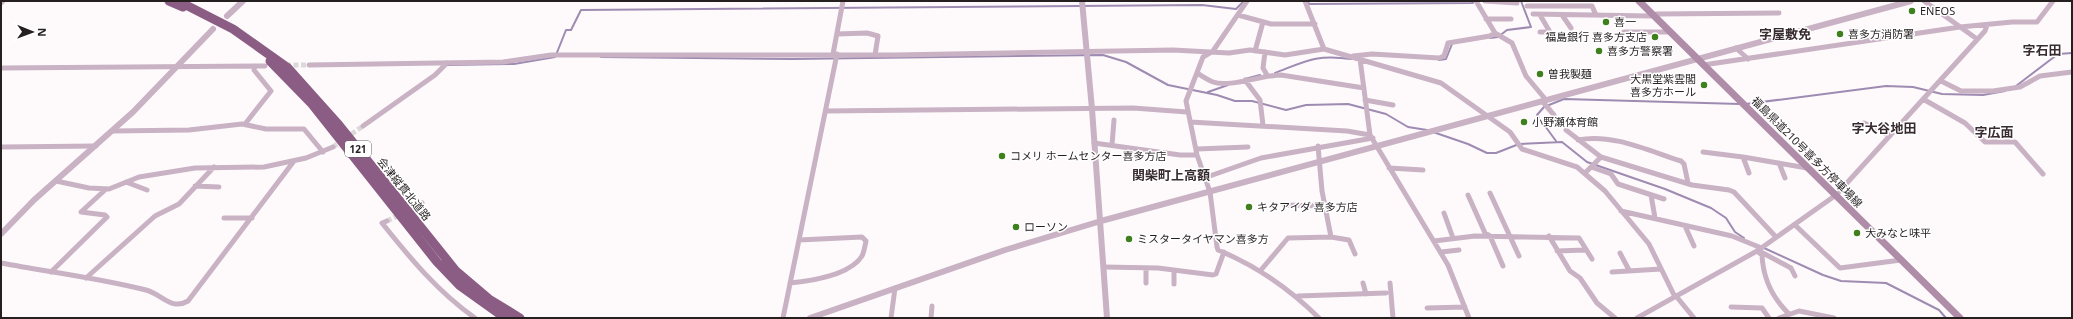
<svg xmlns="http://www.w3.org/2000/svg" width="2073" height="319" viewBox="0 0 2073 319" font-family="'Noto Sans','Noto Sans JP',sans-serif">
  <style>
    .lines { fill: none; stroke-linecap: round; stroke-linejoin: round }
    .stream { stroke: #9e8bb2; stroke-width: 2 }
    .minor-tunnel { stroke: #ddd9da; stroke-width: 5; stroke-dasharray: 5 2.5; stroke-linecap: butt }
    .minor { stroke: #c9b2c4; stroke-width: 5 }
    .tertiary { stroke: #c9b2c4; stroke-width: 6 }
    .secondary { stroke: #af8da9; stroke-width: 7 }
    .motorway { stroke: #8c5d84; stroke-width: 9 }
    .poi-dot { fill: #3f7f1e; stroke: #fff; stroke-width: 1.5 }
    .labels { text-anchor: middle; stroke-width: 3; stroke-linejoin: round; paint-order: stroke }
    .shield { fill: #fff; stroke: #666263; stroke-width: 1 }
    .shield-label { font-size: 10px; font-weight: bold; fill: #251f20 }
    .poi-label { font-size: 11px; fill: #251f20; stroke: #fff; text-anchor: start }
    .street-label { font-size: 11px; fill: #251f20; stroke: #fff }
    .quarter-label { font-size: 13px; font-weight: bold; fill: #392c30; stroke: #fff }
  </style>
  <rect width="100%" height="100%" fill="#fefafb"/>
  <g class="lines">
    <path class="stream" d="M1308,1L1309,4L1473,3L1472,1
      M1490,38L1498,37L1507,30L1531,27L1521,1
      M556,55L566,30H571L581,10L1202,5L1236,9L1244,1
      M601,57L793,59L1103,55L1126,62L1168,85L1217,95L1235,101H1252L1286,110L1306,105L1348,104L1386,114L1408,127L1427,130
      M1439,60L1446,59L1452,44
      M446,65L514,64L555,57
      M1275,73C1306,61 1316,54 1351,59
      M1245,79L1260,75
      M2016,86L2058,54L2072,53
      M1208,92L1228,85
      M1746,104L1886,86L1913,87L1942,94L1983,95L2005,91
      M1433,132L1468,144L1487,153H1496L1519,144L1562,142L1587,162L1665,189L1711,208L1726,218L1735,232L1744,238
      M1556,141L1537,115L1544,107L1564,99L1740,104
      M1764,248L1823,275L1841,281L1886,283L1939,310L1946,318"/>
    <path class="minor-tunnel" d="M286,65H309
      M333,147L363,126
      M387,221L416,207"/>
    <path class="minor" d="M1247,1L1213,51L1203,57L1186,101L1197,155L1210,192L1217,247L1218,250C1257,266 1289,288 1319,318
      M1305,1L1324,49
      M1476,1L1495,33L1512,43L1526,76L1546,100
      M1485,1L1517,3
      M1924,1L1977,39
      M1,3L3,1
      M1527,6H1592L1596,15
      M1533,14L1650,16L1657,14L1779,13
      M1238,15L1271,24H1315
      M1540,15L1550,32H1540
      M1562,15L1571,28
      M1486,19H1511
      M1624,32H1670
      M837,34L867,33L878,36L875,55
      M1736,48L1748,59
      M1255,51L1263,22
      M1265,52L1263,68L1267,75
      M833,54L843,1
      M1353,56L1372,54L1439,58L1444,56L1448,43L1490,36L1495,33
      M1360,59L1370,135L1448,265L1469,318
      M309,65L503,62L551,55H895L1173,50L1229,53L1250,50L1285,55L1324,49L1441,83L1510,132L1522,149L1577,167L1605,191L1649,244L1675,297
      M1703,65L1960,27L2012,22H2037L2053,1
      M1,68L265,66
      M1197,73C1202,76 1208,80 1213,82C1229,88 1262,75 1281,75L1364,88
      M1245,80L1260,100L1263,125
      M1941,81L1961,91H1993L2020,87L2040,76L2072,72
      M1923,99L1965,123L1985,142H2015L2043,174
      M1365,100L1393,105
      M1542,101L1554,115
      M826,111L1133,108L1187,112
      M1190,122L1347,131L1370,135
      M1864,123L1890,136
      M245,124L271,91L254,70L255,66
      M363,126L435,75L447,63
      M1566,130L1601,157
      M113,131L189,130L242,124L266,129H304L323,152
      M1578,140C1612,133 1649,151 1681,161L1684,164L1688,183
      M1094,143L1180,155H1197
      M1112,145L1114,120
      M1,147L96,146
      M1197,149L1248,147
      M1703,152L1743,157
      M1779,163L1785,178
      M1591,167L1611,174L1618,184L1664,199
      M1389,168L1423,170
      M1585,173L1601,157L1692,185L1729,190L1734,192L1776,237
      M1749,173L1743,157L1807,168
      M1204,178L1261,158L1373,138
      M56,181L89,188L109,189L139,177L195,168L264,167L306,158L333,147
      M126,182L147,190
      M195,186L219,187
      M1490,193L1519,256
      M1468,195L1485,233L1490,236L1503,266
      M1651,195L1655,218
      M1284,205L1325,206
      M416,207L422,203
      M1621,211L1732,236L1759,247
      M1444,213L1453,238
      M224,218H252
      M387,221L382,223C410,258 438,292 475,318
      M1795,225L1840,268L1901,260
      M1685,226L1694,246
      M1549,236L1570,271L1580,278L1597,303L1615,318
      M1331,237L1349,240L1355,254
      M1434,241L1475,236L1579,238L1592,259
      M1557,251L1585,250
      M1757,251L1762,255C1763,278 1772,297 1788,313
      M1441,252L1459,250
      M1761,252L1791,268L1795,276
      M1620,253L1629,270
      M1,263C49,272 99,278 146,290C162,294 171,311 188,301L294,161
      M1104,267L1158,268L1213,275L1216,274L1224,252
      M1146,268V283
      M1174,270V284
      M1261,270L1288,238L1331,237L1322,191L1318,146
      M51,272L107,217L105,215L81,212L106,189
      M1612,272L1661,269
      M86,278L155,216L179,204L214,167
      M790,283C811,281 850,275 862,256C864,252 865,246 866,241L862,237L799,240
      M1363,283L1366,294
      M1390,283L1393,318
      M1298,296L1386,293
      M1676,296L1694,318
      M1731,307L1762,308L1769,318
      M1427,308L1465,307
      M783,318L837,54
      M891,318L895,288
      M931,318L932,306
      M1637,318L1757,251L1836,195L1985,31L1987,25
      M1779,318L1799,311L1834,318"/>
    <path class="tertiary" d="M1082,1L1092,109L1107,318
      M227,16L243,1
      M1,234L34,200L133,112L213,29
      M810,318L1005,250L1101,221L1911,1"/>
    <path class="secondary" d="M1639,1L1960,318"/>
    <path class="motorway" d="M169,1L183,7
      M178,1L233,29L288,68L339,125L456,271L489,299L520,318
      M270,61L311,103L437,262L459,285L505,318"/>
  </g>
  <g class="poi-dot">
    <circle cx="1912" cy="11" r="4"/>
    <circle cx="1606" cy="22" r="4"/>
    <circle cx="1840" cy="34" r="4"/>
    <circle cx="1655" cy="37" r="4"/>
    <circle cx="1599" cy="51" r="4"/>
    <circle cx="1540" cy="74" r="4"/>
    <circle cx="1704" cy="85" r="4"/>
    <circle cx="1524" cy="122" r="4"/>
    <circle cx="1002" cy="156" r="4"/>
    <circle cx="1249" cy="207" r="4"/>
    <circle cx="1016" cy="227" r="4"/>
    <circle cx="1857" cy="233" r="4"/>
    <circle cx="1129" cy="239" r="4"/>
  </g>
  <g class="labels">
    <rect class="shield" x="345" y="141" width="26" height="16" rx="3"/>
    <g class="shield-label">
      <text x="358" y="153">121</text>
    </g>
    <g class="poi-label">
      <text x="1920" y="15">ENEOS</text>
      <text x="1614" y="26">喜一</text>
      <text x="1848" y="38">喜多方消防署</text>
      <text x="1647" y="41" text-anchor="end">福島銀行 喜多方支店</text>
      <text x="1607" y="55">喜多方警察署</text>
      <text x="1548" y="78">曽我製麺</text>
      <text x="1696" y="83" text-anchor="end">大黒堂紫雲閣<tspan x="1696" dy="13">喜多方ホール</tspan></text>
      <text x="1532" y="126">小野瀬体育館</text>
      <text x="1010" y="160">コメリ ホームセンター喜多方店</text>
      <text x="1257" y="211">キタアイダ 喜多方店</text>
      <text x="1024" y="231">ローソン</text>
      <text x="1865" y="237">大みなと味平</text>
      <text x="1137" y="243">ミスタータイヤマン喜多方</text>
    </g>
    <g class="street-label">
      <text transform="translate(1807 152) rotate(45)" y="4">福島県道210号喜多方停車場線</text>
      <text transform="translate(404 189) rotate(51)" y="4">会津縦貫北道路</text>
    </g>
    <g class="quarter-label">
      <text x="1785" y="39">字屋敷免</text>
      <text x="2042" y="55">字石田</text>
      <text x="1884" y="133">字大谷地田</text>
      <text x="1994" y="137">字広面</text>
      <text x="1171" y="180">関柴町上高額</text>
    </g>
  </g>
  <rect width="2073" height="319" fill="none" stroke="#251f20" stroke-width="4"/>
  <g transform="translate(32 32) rotate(91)" stroke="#ffffff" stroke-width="3" paint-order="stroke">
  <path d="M0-3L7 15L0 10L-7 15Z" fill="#251f20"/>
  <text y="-6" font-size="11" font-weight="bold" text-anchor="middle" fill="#251f20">N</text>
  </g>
</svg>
